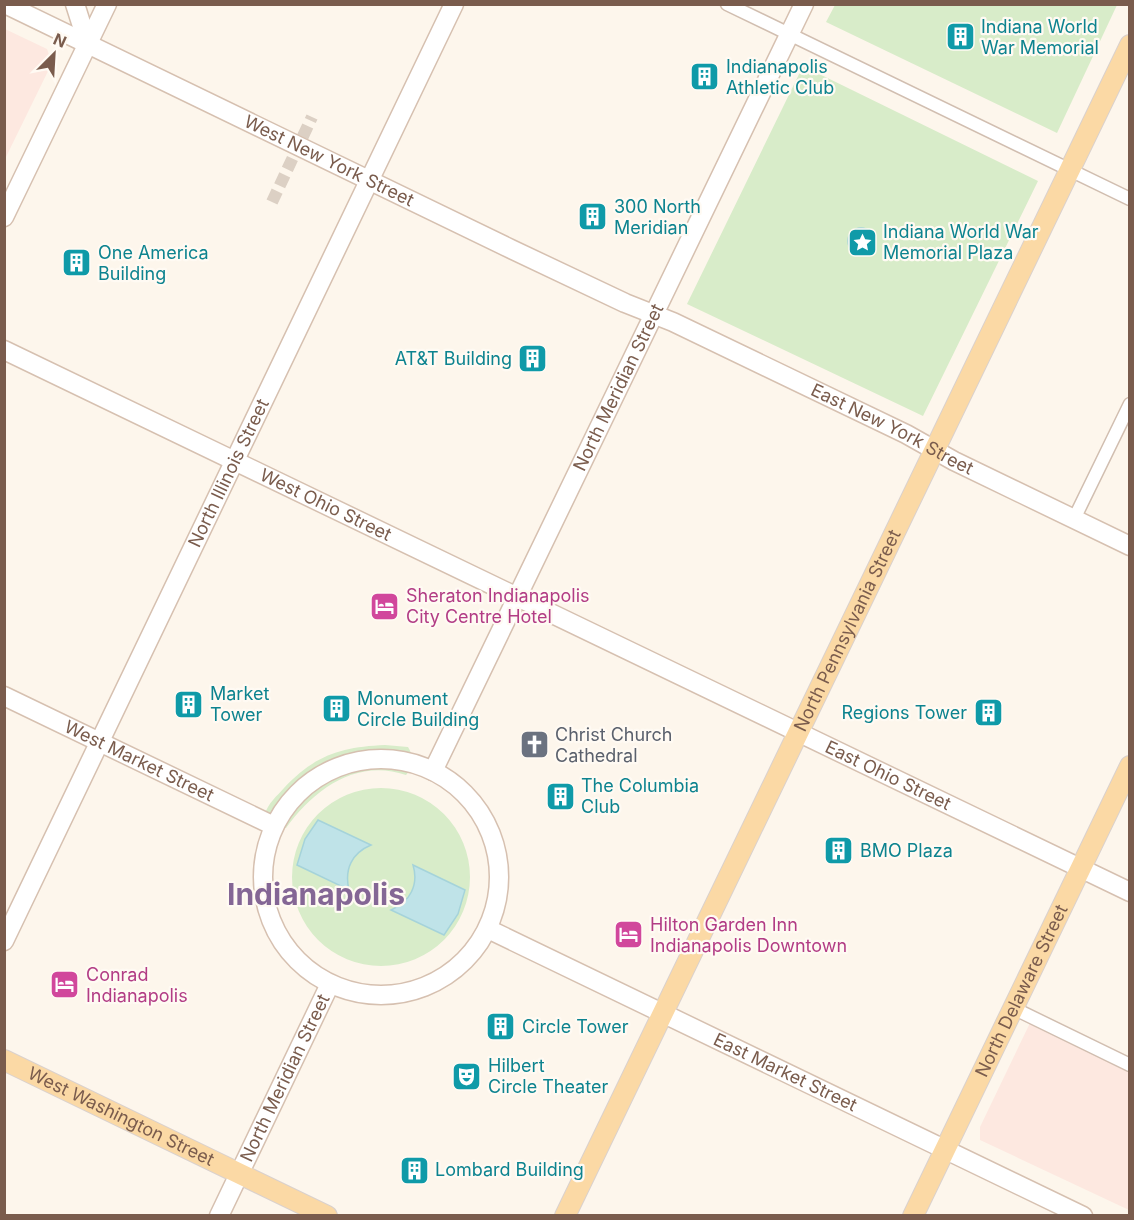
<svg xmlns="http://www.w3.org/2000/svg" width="1134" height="1220" viewBox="0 0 1134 1220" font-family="Inter,sans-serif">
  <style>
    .commercial { fill: #fde8e0 }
    .green { fill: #d8ecc9 }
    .water { fill: #bfe3e8; stroke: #a5d3da; stroke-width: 1.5 }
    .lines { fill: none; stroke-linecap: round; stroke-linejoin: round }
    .street-tunnel { stroke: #dcd0c4; stroke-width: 12; stroke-dasharray: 12 6; stroke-linecap: butt }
    .street-casing { stroke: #d1beb0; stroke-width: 15 }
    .secondary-casing { stroke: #d6c0b0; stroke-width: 21 }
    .primary-casing { stroke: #dad1cd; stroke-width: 22 }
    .street { stroke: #fff; stroke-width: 12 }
    .secondary { stroke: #fff; stroke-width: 18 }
    .primary { stroke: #fbd9a5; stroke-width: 20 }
    .labels { text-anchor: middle; stroke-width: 4.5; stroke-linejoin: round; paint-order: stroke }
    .culture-label { font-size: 18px; fill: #0d838f; stroke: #fffaf3; text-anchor: start }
    .street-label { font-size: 18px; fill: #7a5c4d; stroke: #fffaf3 }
    .hotel-label { font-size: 18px; fill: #b23c85; stroke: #fffaf3; text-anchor: start }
    .worship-label { font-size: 18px; fill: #5b616d; stroke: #fffaf3; text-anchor: start }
    .town-label { font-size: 30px; font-weight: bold; fill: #846695; stroke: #fffaf3 }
  </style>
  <rect width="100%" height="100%" fill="#fdf6ec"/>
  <path class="commercial" d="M5,29L47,49L52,63L5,159Z
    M1030,1023L1129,1071V1210L980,1140V1127Z"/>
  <path class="green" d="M835,5V4L1117,5L1057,133L826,22Z
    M803,66L1038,181L923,416L687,304Z
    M385,745L408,747C414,757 415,766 406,775C357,758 314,789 286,828H279L265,814C268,803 277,796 284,788C315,755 341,747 385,745Z
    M292 877a89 89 0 1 1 178 0a89 89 0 1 1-178 0Z"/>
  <path class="water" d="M848 241a13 13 0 1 1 26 0a13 13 0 1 1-26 0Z
    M318,820L371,845C352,853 344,869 349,890L297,865L305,839Z
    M413,865L465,890L458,914L444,935L391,910C410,902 419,885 413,865Z"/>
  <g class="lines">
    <path class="street-tunnel" d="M272,202L312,117"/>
    <defs>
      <path id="street" d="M727,4L1130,199
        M1074,519L1130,404
        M1013,1008L1130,1065"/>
      <g id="secondary">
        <path id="s1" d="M5,4L511,249L625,303L673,322L906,434L954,461L1130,546"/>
        <path d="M75,4L88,45"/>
        <path d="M4,217L107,4"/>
        <path id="s2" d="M4,350L1130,892"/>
        <path id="s3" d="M4,696L274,826"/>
        <circle cx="381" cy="877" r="118"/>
        <path id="s4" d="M433,771L804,4"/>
        <path id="s5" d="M488,929L1083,1216"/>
        <path id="s6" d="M4,941L454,4"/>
        <path id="s7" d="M219,1216L330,984"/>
      </g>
      <g id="primary">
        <path id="s8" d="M4,1060L327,1216"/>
        <path id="s9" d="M565,1216L1130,45"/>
        <path id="s10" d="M913,1216L1130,766"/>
      </g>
    </defs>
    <use href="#street" class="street-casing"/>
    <use href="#secondary" class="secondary-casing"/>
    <use href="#primary" class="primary-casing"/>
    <use href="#street" class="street"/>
    <use href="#secondary" class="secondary"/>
    <use href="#primary" class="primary"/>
  </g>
  <defs>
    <symbol id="building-square" viewBox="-11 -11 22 22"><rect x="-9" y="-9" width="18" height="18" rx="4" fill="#0f9aa8" stroke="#fffaf3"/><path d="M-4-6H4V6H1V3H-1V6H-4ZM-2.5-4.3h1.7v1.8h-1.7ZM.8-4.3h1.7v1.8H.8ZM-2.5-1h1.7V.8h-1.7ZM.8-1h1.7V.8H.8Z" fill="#fff"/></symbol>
    <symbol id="sight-square" viewBox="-11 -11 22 22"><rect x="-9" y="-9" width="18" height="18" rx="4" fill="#0f9aa8" stroke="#fffaf3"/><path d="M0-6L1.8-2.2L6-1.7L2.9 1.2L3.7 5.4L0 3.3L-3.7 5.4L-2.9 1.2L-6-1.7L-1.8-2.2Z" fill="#fff"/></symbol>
    <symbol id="hotel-square" viewBox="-11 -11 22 22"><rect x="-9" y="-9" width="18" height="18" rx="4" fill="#d1479c" stroke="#fffaf3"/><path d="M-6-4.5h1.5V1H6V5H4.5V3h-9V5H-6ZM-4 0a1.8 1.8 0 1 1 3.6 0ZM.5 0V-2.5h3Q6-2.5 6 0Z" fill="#fff"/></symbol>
    <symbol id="church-square" viewBox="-11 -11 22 22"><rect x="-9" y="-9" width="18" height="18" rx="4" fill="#6b7280" stroke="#fffaf3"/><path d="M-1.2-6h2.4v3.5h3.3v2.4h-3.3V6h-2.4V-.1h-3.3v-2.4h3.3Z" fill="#fff"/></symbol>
    <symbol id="theatre-square" viewBox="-11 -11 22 22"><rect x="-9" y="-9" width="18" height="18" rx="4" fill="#0f9aa8" stroke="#fffaf3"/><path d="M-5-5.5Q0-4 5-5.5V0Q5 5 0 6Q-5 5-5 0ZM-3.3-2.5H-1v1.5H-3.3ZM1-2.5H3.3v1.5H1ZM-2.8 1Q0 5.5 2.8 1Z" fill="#fff"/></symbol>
  </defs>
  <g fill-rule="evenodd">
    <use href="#building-square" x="944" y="20" width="33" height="33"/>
    <use href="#building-square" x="688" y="60" width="33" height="33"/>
    <use href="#building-square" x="576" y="200" width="33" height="33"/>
    <use href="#sight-square" x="846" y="226" width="33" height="33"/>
    <use href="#building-square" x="60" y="246" width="33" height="33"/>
    <use href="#building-square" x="516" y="342" width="33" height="33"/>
    <use href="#hotel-square" x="368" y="590" width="33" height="33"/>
    <use href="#building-square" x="172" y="688" width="33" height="33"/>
    <use href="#building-square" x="320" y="692" width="33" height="33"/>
    <use href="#building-square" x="972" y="696" width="33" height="33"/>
    <use href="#church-square" x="518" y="728" width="33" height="33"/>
    <use href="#building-square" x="544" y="780" width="33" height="33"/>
    <use href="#building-square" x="822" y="834" width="33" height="33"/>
    <use href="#hotel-square" x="612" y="918" width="33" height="33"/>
    <use href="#hotel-square" x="48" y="968" width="33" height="33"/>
    <use href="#building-square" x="484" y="1010" width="33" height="33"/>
    <use href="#theatre-square" x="450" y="1060" width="33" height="33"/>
    <use href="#building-square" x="398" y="1154" width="33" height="33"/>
  </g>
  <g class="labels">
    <g class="culture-label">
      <text x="981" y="33">Indiana World<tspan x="981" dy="21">War Memorial</tspan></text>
      <text x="726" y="73">Indianapolis<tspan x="726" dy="21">Athletic Club</tspan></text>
      <text x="614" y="213">300 North<tspan x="614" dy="21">Meridian</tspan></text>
      <text x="883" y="238">Indiana World War<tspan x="883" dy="21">Memorial Plaza</tspan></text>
      <text x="98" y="259">One America<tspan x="98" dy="21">Building</tspan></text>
      <text x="512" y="365" text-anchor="end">AT&amp;T Building</text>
      <text x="210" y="700">Market<tspan x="210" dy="21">Tower</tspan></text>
      <text x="357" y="705">Monument<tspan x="357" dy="21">Circle Building</tspan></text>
      <text x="967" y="719" text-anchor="end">Regions Tower</text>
      <text x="581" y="792">The Columbia<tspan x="581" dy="21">Club</tspan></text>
      <text x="860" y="857">BMO Plaza</text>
      <text x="522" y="1033">Circle Tower</text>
      <text x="488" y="1072">Hilbert<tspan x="488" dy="21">Circle Theater</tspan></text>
      <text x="435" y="1176">Lombard Building</text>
    </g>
    <g class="street-label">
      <text dy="6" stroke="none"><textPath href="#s1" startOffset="360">West New York Street</textPath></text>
      <text dy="6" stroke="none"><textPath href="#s4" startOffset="426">North Meridian Street</textPath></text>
      <text dy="6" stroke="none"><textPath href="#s1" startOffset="984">East New York Street</textPath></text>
      <text dy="6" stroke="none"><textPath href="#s6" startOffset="519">North Illinois Street</textPath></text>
      <text dy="6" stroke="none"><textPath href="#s2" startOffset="357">West Ohio Street</textPath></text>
      <text dy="6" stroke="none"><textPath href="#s9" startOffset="650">North Pennsylvania Street</textPath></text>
      <text dy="6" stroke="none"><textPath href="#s3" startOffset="150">West Market Street</textPath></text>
      <text dy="6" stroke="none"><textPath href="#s2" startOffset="981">East Ohio Street</textPath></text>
      <text dy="6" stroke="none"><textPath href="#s10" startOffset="250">North Delaware Street</textPath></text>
      <text dy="6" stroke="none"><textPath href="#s5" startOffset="330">East Market Street</textPath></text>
      <text dy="6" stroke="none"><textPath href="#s7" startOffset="153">North Meridian Street</textPath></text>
      <text dy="6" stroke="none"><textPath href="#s8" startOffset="130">West Washington Street</textPath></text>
    </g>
    <g class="hotel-label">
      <text x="406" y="602">Sheraton Indianapolis<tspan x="406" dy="21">City Centre Hotel</tspan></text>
      <text x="650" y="931">Hilton Garden Inn<tspan x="650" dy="21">Indianapolis Downtown</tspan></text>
      <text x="86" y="981">Conrad<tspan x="86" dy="21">Indianapolis</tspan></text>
    </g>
    <g class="worship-label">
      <text x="555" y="741">Christ Church<tspan x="555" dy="21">Cathedral</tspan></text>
    </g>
    <g class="town-label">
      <text x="316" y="905">Indianapolis</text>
    </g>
  </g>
  <rect width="1134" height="1220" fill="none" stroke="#7a5c4d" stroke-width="12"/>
  <g transform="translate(54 54) rotate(24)" stroke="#fffaf3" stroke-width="4.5" paint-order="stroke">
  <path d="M0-4.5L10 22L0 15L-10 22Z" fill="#7a5c4d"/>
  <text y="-9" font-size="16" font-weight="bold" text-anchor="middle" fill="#7a5c4d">N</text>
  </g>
</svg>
